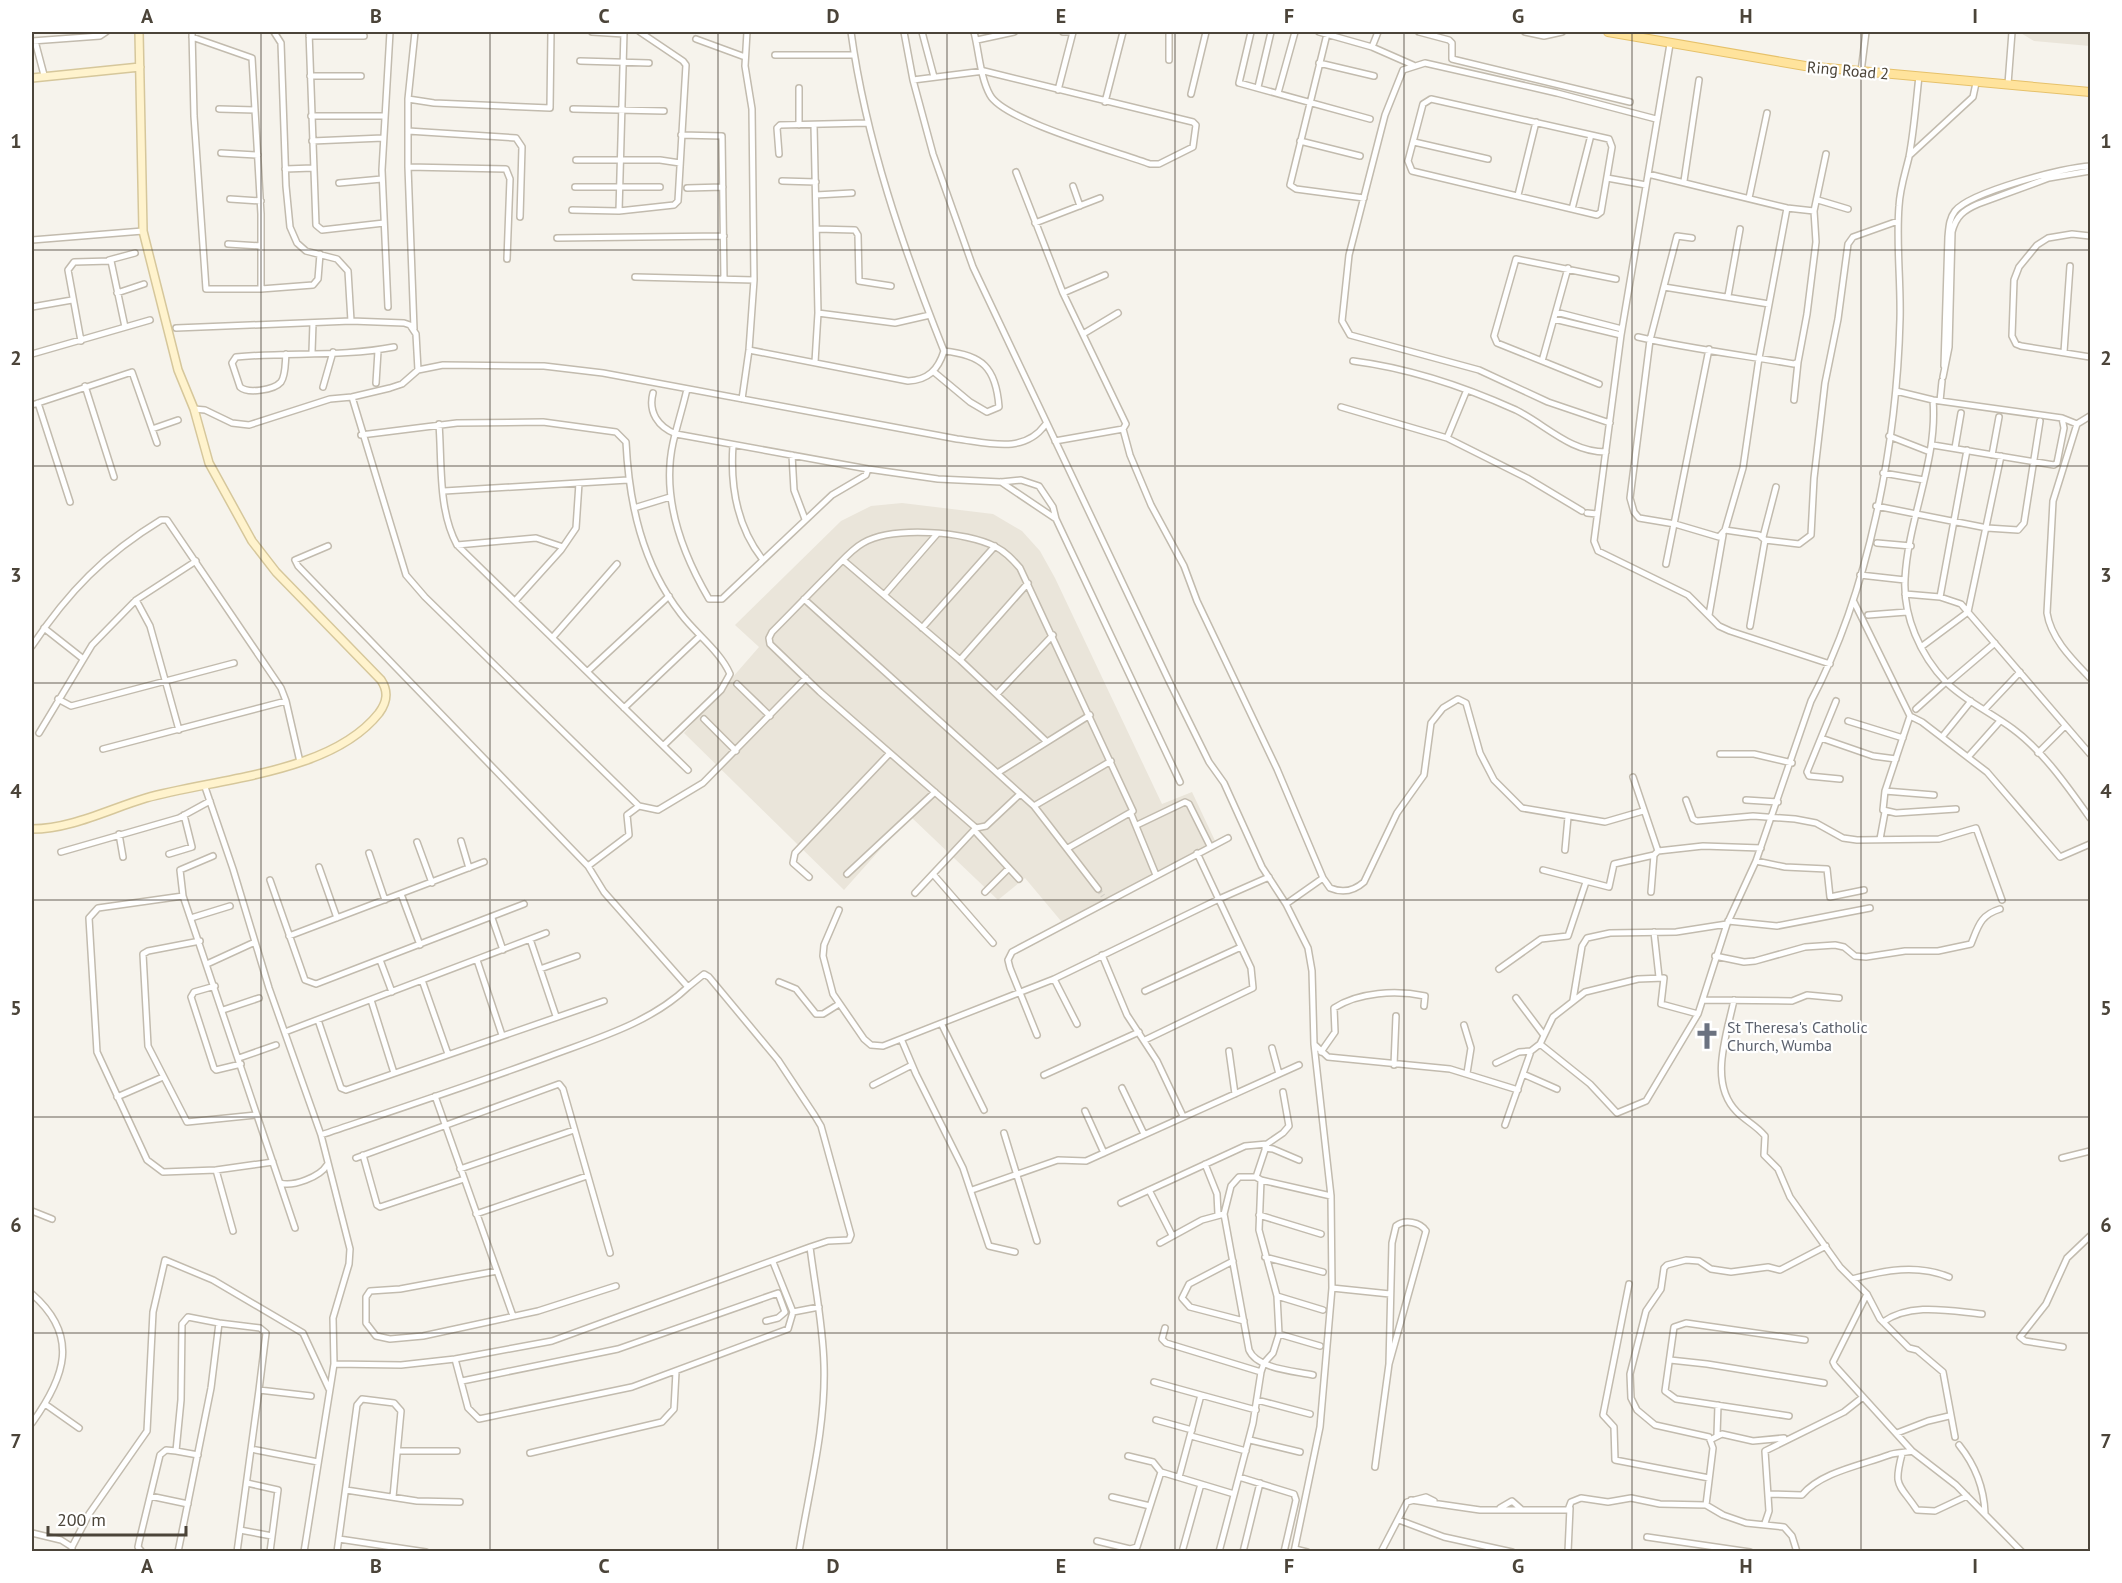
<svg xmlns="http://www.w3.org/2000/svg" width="2122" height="1583" viewBox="0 0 2122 1583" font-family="'PT Sans',sans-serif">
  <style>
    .residential { fill: #eae5da }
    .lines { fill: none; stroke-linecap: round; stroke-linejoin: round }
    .street-tunnel { stroke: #d4d0c8; stroke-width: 5; stroke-dasharray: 5 2.5; stroke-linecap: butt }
    .street-casing { stroke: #c2bbae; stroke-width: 8 }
    .secondary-casing { stroke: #d6c79b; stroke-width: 10 }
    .primary-casing { stroke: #e6c16a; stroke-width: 10 }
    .street { stroke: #fff; stroke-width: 5 }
    .secondary { stroke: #fff3cd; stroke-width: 7 }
    .primary { stroke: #ffe39c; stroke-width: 8 }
    .grid { fill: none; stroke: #4b4439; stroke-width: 1.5; stroke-opacity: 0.55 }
    .labels { text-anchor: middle; stroke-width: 4.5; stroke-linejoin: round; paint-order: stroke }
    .street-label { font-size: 16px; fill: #4b4439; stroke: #fff }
    .worship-label { font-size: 16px; fill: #5b616d; stroke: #fff; text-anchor: start }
    .neatline { fill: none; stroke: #4b4439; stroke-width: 2 }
    .grid-label { font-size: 20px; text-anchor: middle; font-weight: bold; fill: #4b4439 }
  </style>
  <rect width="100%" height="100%" fill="#f6f3ec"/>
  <path class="residential" d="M2019,32H2090V46L2034,41Z
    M902,503L993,514L1022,531L1040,551L1055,578L1162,804L1192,792L1217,845L1066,927L1025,878L998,900L910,816L844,890L684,733L759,647L735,625L841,521L871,506Z"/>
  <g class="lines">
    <path class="street-tunnel" d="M1098,889L1103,896"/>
    <defs>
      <path id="street" d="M192,32L194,116L206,289H261L313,285L318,279L320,254
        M274,32L281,43L286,186L290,227L297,243L306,251L337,259L348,271L351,321
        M309,32L316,225L322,230L384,223
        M592,32L624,34
        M904,32L913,80L933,154L973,267L1169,681L1209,762L1224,783L1262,867L1286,904L1308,948L1312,971L1314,1044L1331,1196L1332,1288L1320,1427L1294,1552
        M922,32L934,77
        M1063,32H1073
        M1251,32L1239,83L1370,119
        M1319,32L1372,47L1413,65
        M1419,32L1449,40L1452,43V59L1630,102
        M1525,32L1544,36L1562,32
        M1327,34L1290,185L1296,189L1364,198
        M309,36H364
        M192,37L252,58L261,214V289
        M696,39L745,57
        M977,40L1014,32
        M32,41L100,36L106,32
        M35,41L44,75
        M1670,44L1621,335L1594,541L1598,551L1688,595L1719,626L1730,631L1830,664
        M1372,47L1378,32
        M775,55H854
        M1169,60V32
        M580,61L649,63
        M1319,63L1374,76
        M1861,72L1866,32
        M310,76H361
        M913,80L984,71L992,73L1193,122L1196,125L1193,147L1159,164H1150C1118,152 1004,121 990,95C980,77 979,51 974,32
        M2008,84L2012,32
        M1258,87L1271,32
        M799,88V125
        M1058,90L1073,32
        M1278,93L1295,32
        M1191,94L1206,32
        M408,99L434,103L550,108L551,32
        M1431,99L1609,139L1612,147L1601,212L1597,215L1412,171L1408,161L1423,104Z
        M1105,102L1123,32
        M219,109L255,110
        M573,109L664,111
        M311,116H384
        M814,125L818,313L815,362
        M408,131L516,138L522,147L520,217
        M681,135L722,136L724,279
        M312,141L383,138
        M1300,141L1360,156
        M1414,142L1488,159
        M221,153L258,155
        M779,154L777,128L780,125L867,123
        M1910,155L1973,97L1976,83
        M576,160H660L680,163
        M408,167L506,169L510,179L507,259
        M285,169L313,168
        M1016,172L1063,293L1126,424L1123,429L1055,441
        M1648,174L1787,208L1814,211
        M1607,178L1646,185
        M782,181L816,182
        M1684,181L1699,80
        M339,183L382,179
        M1073,186L1080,206
        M575,187H660
        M687,188L723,187
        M816,195L852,193
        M1518,195L1536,122
        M1749,198L1767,113
        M230,199L261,201
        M1818,200L1848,209
        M1572,209L1591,135
        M572,210L619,211L674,205L678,201L686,65L683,61L640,32
        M619,211L624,32
        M1035,223L1100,198
        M817,229L855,230L858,235L859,281L891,286
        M2090,236L2072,234L2048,238L2037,245L2019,267L2014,280L2012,336L2016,344L2021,346L2090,357
        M557,238L724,236
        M1692,238L1677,236L1650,340L1630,498L1634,512L1639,518L1675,524L1719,537L1725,530L1743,468L1759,358L1787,208
        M32,240L143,231
        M228,244L261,246
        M109,260L135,253
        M1568,268L1542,361L1497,343L1494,336L1516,259L1616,279
        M635,277L754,280
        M1664,287L1769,304
        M117,293L144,284
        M1063,293L1105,275
        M1728,296L1740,229
        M32,307L72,300
        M388,307L382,170L390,32
        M1556,312L1622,329
        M818,313L895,323L930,315
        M1554,319L1621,335
        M176,328L351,321L404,323L410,325L416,334L418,370
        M414,329L408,167V99L415,32
        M1083,334L1118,313
        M1638,337C1690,349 1742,355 1794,364L1798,362L1807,314L1816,242L1814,211L1826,154
        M81,341L68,270L74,262L111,261L125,327
        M749,350L908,381C928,380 938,370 944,351C903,248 866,141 851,32
        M312,352L313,323
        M2064,352L2070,266
        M32,354L150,320
        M286,354C285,362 286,375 281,382C274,390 248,394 240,387L232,363L236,357C288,352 343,357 394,347
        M1353,361C1408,368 1465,387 1516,410C1546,425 1570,452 1606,452
        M1542,361L1599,384
        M1944,366L1948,237C1949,227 1949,219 1955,211C1970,192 2065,167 2090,166
        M934,372L970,402L987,412L999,407C996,367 982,355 944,351
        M1943,377L1949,347L1952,232C1956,216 1964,210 1978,204L2049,178L2090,171
        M376,383L378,351
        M85,386L114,477
        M323,387L333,352
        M687,389C683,407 677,425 673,443C661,498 682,553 709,599H722L832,495L866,475L868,469
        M1896,391L1933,400L2062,418L2077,424L2053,501L2047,613C2051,639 2073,660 2090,678
        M653,393C648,412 658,427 676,434L868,469L938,479L1001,482L1021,480L1039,486L1053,507L1056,519L1180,782
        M352,397L406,575L425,597L639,806L658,810L703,783L806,678
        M742,399L749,350L754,280L752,109L745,66L747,32
        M1794,400L1798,362
        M1933,400C1938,461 1908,518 1905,579C1903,616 1920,655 1946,682C1965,701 1992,713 2013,729C2043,751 2068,787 2090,818
        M1940,401L1942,381
        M38,403L70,502
        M32,405L132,372L157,443
        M1341,407L1447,438L1527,478L1582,511
        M194,409L205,410L232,423L249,425L330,399L352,397L390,388L402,384L418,370L443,365L544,366L603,373L957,439C989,443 1024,454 1045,425
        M1610,423L1548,402L1479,370L1350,335L1342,321L1349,255L1385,115L1403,70L1425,63L1557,93L1656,119
        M439,424C442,463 438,510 457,545L688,770
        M2077,424L2090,416
        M152,429L178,420
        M1123,429L1130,455L1151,505L1184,566L1197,601L1277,769L1323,878L1330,888C1342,893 1354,891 1364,882L1397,813L1424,775L1431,723L1443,708L1458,699L1466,703L1480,753L1494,780L1522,808L1605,822L1643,811
        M361,435L457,423L543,422L616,432L626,442C629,503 642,564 681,614C696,634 720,651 730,674L721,690L664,745
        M1889,436L1930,452
        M1447,438L1466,392
        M733,445C730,487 737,527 763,560
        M1933,445L2054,465L2057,463L2064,428L2062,418
        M1955,448L1961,413
        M792,455L794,490L805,519
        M1992,455L1999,417
        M1883,473L1924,480
        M1001,482L1056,519
        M444,491L628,480
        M1876,506L1987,528L2018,530L2024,523L2040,421
        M634,508L670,497
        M1587,513L1597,514
        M1725,530L1759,535L1765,540L1750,626
        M1763,537L1776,487
        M1765,540L1799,544L1811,535L1814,478L1825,383L1838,319L1848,244L1853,237L1898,221
        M1877,543L1911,546
        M457,545L536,538L563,547
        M328,546L295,560L298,566L588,866L604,892L688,987L704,974L709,977L778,1060L815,1116L821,1126L851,1235L849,1240L828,1241L810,1247L552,1341L455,1359L401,1365L334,1364
        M843,560L960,660L1046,741
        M1666,564L1709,349
        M1860,575L1905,580
        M1905,594L1940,597L1961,604L2090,754
        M884,595L937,534
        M1940,597L1967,450
        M804,599L1034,806L1098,889
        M136,600L150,626L179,730
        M515,601L561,550L576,528L579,483
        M1854,602L1910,716L1922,722L1987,772L2060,857L2090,844
        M1709,615L1723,535
        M1868,615L1907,612
        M44,628L82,658
        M922,628L995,546
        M553,637L617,564
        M32,646C68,592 105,554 161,520H167L281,688L286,701L300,762
        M1921,647L1968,612L2001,456
        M960,660L1028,583
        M588,671L669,596
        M1948,683L1995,643
        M737,684L770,716
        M997,694L1053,635
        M58,699L71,706L234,663
        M1836,701L1807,772L1809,776L1840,779
        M624,708L700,636
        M1916,709L1946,682
        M1985,709L2020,672
        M1910,716L1885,791L1883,810L1896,813L1956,809
        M704,719L736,751
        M1848,721L1903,738
        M39,733L92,645L136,600L196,561
        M1942,737L1971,701
        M1821,738L1873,756L1896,759
        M103,749L286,701
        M2038,753L2065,726
        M1720,754H1754L1792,763
        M1968,757L2000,721
        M999,772L1090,715
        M1633,777L1658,851
        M205,787L233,869L269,988L321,1135L350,1249L349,1264L333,1318L334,1364L304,1552
        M1885,791L1934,795
        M1686,800L1693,819L1697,821L1753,816L1795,819L1816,823L1843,838L1857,840L1939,839L1976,828L2002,900
        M1746,800L1778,802
        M1034,806L1111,761
        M1131,814L1156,875
        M1137,825L1185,802L1189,804L1210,846
        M976,828L820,692L770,644L769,638L772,632C792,612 812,591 833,570C842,561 852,549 863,543C893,526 966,531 996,547C1006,552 1013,560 1020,568L1133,811L1068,848
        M974,830L1019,879
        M119,834L123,857
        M1880,839L1885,812
        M461,841L469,868
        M417,842L432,883
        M1565,850L1568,817
        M61,852L179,818L210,801
        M369,853L385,900
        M169,854L192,847L184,815
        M213,856L180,870L183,896L295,1228
        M1756,861L1785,867L1827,869L1830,897L1864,890
        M588,866L629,835L627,815L639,806
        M319,867L337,918
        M1543,870L1609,887L1614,864L1654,855
        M847,874L935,792
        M933,874L993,943
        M809,877L793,863L795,853L890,753
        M270,880L305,980L316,984L524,904
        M985,892L1009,868
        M1651,892L1654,855L1658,851L1703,846L1761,848
        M915,893L976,828L986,826L1020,794
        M401,894L420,945
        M183,896L98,908L89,918L97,1052L147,1160L163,1172L216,1170L273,1162
        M1286,904L1323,878
        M839,910L824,945L823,956L833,994L864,1039L871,1045L883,1046L1054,979L1219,899L1269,877
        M191,918L230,906
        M492,918L503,950
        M1728,921L1777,926L1870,908
        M1654,932L1659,977
        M289,936L484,862
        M530,939L556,1016
        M200,941L148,951L143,954L148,1046L187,1122L256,1115
        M1102,955L1127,1015L1157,1061L1183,1116
        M1715,956L1744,962L1755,961L1805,947L1835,945L1844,947L1855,956L1866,957L1905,951H1938L1971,944C1978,927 1980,915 2000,909
        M380,960L392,992
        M477,960L502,1035
        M207,964L255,942
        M540,969L577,956
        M1499,969L1541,939L1568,936L1586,882
        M1054,979L1077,1024
        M422,980L448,1054
        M779,982L796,989L816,1014H823L839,1004
        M215,986L194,992L191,997L214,1068L216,1070L241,1064
        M1145,991L1241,947
        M1516,998L1543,1034
        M371,1000L394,1073
        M1573,1000L1582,946L1587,938L1610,933L1676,932L1727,924
        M1703,1000L1792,1001L1807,995L1839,998
        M1734,1000C1727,1034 1708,1083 1737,1112C1746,1121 1757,1126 1765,1136L1764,1155L1778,1169L1790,1197L1840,1267L1867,1294L1880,1319L1909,1348L1917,1350L1943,1372L1955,1437
        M223,1010L259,998
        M1698,1014L1661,1004L1664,978L1638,979L1585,992L1553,1017L1540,1044L1590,1084L1617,1113L1646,1101L1698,1014L1727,924L1756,861L1811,701C1869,592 1897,443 1900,319C1901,281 1896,244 1899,206C1900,188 1905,174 1909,157C1914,131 1916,103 1919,76
        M318,1020L341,1088L346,1090L604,1001
        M942,1025L984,1110
        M1464,1025L1471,1048L1467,1073
        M285,1032L546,933
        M1037,1035L1010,968L1008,960L1012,952L1228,838
        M1145,1040L1253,988L1251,968L1197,853
        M902,1041L916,1074L963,1168L989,1246L1015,1252
        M1315,1045L1328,1057L1450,1069L1518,1090
        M1272,1048L1279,1074
        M1229,1051L1235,1094
        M1321,1052L1335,1032L1334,1008C1359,992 1396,990 1425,996L1424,1006
        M239,1058L276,1045
        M1496,1063L1519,1052L1531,1051
        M1394,1065L1396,1016
        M1523,1074L1557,1089
        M1044,1075L1139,1032
        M873,1085L912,1065
        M1122,1088L1144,1134
        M435,1096L513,1316
        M117,1097L163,1077
        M1085,1111L1104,1153
        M1505,1125L1531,1051L1540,1044
        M1004,1133L1037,1241
        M321,1135C398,1109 474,1084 550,1056C598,1038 650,1023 688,987
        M1265,1148L1273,1149L1299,1160
        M363,1155L377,1205L380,1207L464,1179
        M356,1158L559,1084L563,1089L610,1253
        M2062,1158L2090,1151
        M1205,1164L1217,1194L1218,1214
        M460,1169L574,1130
        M216,1170L233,1231
        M1256,1177L1267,1144L1283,1133L1289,1126L1283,1092
        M1261,1180L1331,1196
        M280,1183C293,1187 320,1177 327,1165
        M972,1190L1058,1160L1086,1161L1299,1065
        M1149,1190L1172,1235
        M1121,1203L1245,1146L1267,1144
        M32,1211L52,1219
        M476,1214L587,1176
        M1259,1215L1321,1234
        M1160,1243L1202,1220L1224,1214
        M1265,1257L1323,1272
        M1233,1261L1189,1284L1182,1298L1190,1307L1244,1321
        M497,1271L400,1289L370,1291L366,1297V1323L376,1336L390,1339L423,1336L538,1311L616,1286
        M1852,1279C1885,1270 1917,1264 1949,1277
        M1629,1284L1603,1415L1614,1427L1615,1460L1709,1478
        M1332,1288L1390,1294
        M32,1294C80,1336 65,1377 32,1423
        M1867,1294L1833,1362L1835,1366L1912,1451L1956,1485L2022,1552
        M1277,1296L1323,1310
        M793,1312L819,1307
        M1883,1322C1911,1302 1950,1311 1982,1314
        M1165,1328L1162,1339L1166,1343L1261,1372
        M1279,1334L1320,1346
        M2063,1347L2025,1341L2020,1337L2046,1304L2067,1258L2090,1236
        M455,1359L468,1408L479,1419L632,1387L788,1329L793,1312L773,1262
        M1670,1360L1707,1364L1824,1383
        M462,1381L618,1349L778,1293L785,1312L778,1318L766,1321
        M1154,1382L1201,1395
        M1257,1400L1310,1414
        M45,1404L79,1428
        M1789,1416L1676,1399L1665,1391L1674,1327L1686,1323L1805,1340
        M1156,1420L1192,1430
        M1897,1433L1928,1421L1949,1416
        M1717,1435L1718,1405
        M1191,1436L1246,1451
        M1250,1440L1300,1452
        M1710,1440L1722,1434L1753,1441L1784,1438
        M1959,1445C1975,1465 1984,1487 1985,1513
        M251,1449L318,1462
        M399,1451H457
        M530,1453L662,1422L674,1409L676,1372
        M1902,1454C1893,1488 1899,1483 1917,1510L1935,1511L1967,1496
        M198,1455L176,1451L181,1400L182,1324L188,1317L219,1323
        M1128,1456L1153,1462L1161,1472L1234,1494
        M1375,1467L1389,1364L1426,1231C1420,1222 1405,1219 1396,1226L1392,1243L1389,1364
        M1179,1477L1201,1395L1256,1410
        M1239,1477L1294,1494L1296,1500L1284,1552
        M247,1483L278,1490L270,1552
        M346,1490L417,1501L460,1502
        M1768,1494L1802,1495C1821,1472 1862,1465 1889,1455C1896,1452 1905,1453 1912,1451
        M150,1496L188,1504
        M1112,1497L1150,1506
        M1411,1500L1480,1510H1568L1571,1502L1581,1498L1608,1502L1631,1498L1660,1504L1706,1505L1723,1515L1746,1523L1784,1527L1792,1536L1797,1552
        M1706,1505L1713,1448L1709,1437L1655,1425L1637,1410L1631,1398L1630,1374L1646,1311L1661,1289L1664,1268L1667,1265L1686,1260L1699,1261L1711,1269L1731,1272L1768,1267L1780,1270L1826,1246
        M1500,1508L1512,1501L1521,1509
        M1399,1520L1444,1537L1512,1552
        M1765,1523L1769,1511L1765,1451L1844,1412L1863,1397
        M240,1530L272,1536
        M32,1533L61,1540L72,1547V1552
        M1647,1537L1750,1552
        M339,1539L426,1552
        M1097,1541L1130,1549L1137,1547L1161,1472
        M72,1547L89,1514L147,1431L153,1312L165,1260L213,1280L303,1333L329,1389
        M1295,1549L1307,1552
        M142,1552L138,1547L139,1542L160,1455L166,1450L176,1451
        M178,1552L211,1388L219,1323L260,1328L266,1333L259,1390
        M237,1552L259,1390L311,1396
        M337,1552L357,1405L362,1399L394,1403L401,1411L393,1497
        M799,1552C809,1490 826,1427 824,1365C823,1325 815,1287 810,1247
        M1182,1552L1201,1484
        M1219,1552L1253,1423L1261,1372L1264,1363L1273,1353L1279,1334L1277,1296L1259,1230L1261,1180L1256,1177H1239L1231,1186L1224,1214L1249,1350C1257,1369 1295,1371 1313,1375
        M1243,1552L1260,1483
        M1381,1552L1407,1502L1426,1497L1434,1501
        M1568,1552L1570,1508"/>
      <path id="secondary" d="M32,78L140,67
        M32,829C71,829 109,809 146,798C217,778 331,774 379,713C387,702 389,692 381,680L276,572L252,541L209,463L194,409L178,370L143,231L139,32"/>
      <path id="primary" d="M1608,32L1805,66L2090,92"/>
    </defs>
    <use href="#street" class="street-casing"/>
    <use href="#secondary" class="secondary-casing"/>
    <use href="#primary" class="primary-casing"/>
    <use href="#street" class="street"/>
    <use href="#secondary" class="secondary"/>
    <use href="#primary" class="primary"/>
  </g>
  <path class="grid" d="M261,32V1552M490,32V1552M718,32V1552M947,32V1552M1175,32V1552M1404,32V1552M1632,32V1552M1861,32V1552M32,250H2090M32,466H2090M32,683H2090M32,900H2090M32,1117H2090M32,1333H2090"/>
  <defs>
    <symbol id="church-bare" viewBox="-9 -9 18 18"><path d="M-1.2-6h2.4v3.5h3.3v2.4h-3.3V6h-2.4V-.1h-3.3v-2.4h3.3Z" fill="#6b7280" stroke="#fff" stroke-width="2.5" paint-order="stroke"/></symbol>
  </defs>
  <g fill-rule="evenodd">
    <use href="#church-bare" x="1688" y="1017" width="38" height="38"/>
  </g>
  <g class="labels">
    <g class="street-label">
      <text transform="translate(1848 70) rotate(5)" y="6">Ring Road 2</text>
    </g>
    <g class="worship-label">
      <text x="1727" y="1033">St Theresa's Catholic<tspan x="1727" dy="18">Church, Wumba</tspan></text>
    </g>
  </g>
  <rect width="2122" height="1583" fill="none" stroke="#ffffff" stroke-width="66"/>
  <path d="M48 1526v9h138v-9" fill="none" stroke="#4b4439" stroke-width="3"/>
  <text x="57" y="1526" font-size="18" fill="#4b4439" stroke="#ffffff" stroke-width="4.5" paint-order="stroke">200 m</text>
  <rect x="33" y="33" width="2056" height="1517" class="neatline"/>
  <g class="grid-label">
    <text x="147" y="23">A</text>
    <text x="376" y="23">B</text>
    <text x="604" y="23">C</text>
    <text x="833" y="23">D</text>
    <text x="1061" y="23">E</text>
    <text x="1289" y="23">F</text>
    <text x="1518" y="23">G</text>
    <text x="1746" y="23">H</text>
    <text x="1975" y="23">I</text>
    <text x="16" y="148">1</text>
    <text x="2106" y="148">1</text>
    <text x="16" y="365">2</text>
    <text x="2106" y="365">2</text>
    <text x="16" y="582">3</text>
    <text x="2106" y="582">3</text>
    <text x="16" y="798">4</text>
    <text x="2106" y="798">4</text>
    <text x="16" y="1015">5</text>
    <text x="2106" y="1015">5</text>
    <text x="16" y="1232">6</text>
    <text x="2106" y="1232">6</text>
    <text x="16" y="1448">7</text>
    <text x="2106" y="1448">7</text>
    <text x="147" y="1573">A</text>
    <text x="376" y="1573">B</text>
    <text x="604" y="1573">C</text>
    <text x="833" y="1573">D</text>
    <text x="1061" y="1573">E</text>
    <text x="1289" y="1573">F</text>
    <text x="1518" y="1573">G</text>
    <text x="1746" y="1573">H</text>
    <text x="1975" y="1573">I</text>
  </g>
</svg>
